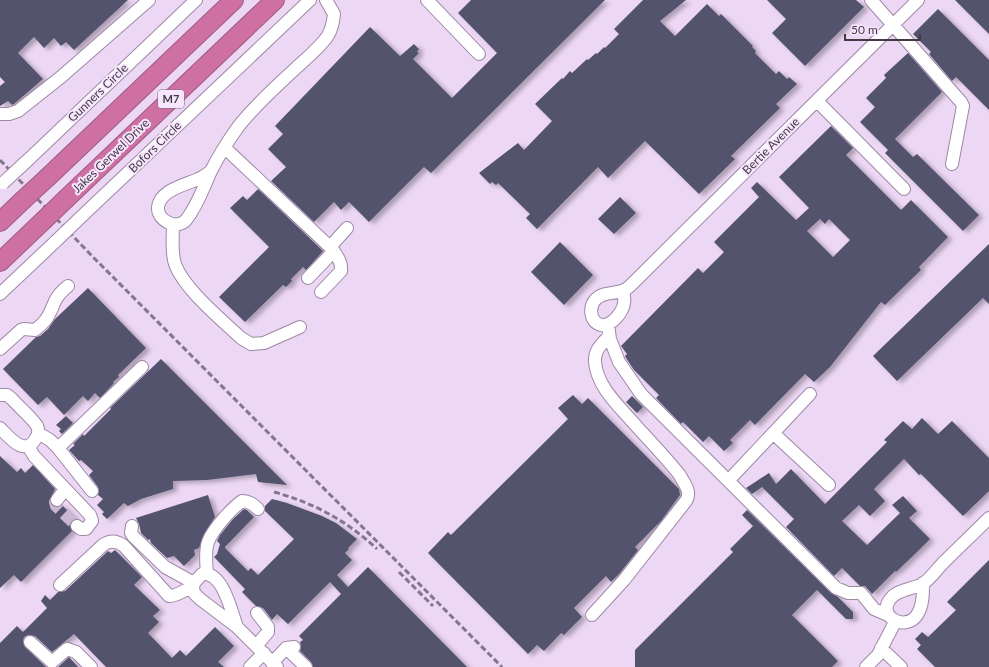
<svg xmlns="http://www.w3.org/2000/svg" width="989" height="667" viewBox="0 0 989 667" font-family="Lato,sans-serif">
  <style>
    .building { fill: #52526d; fill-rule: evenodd; filter: url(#shadow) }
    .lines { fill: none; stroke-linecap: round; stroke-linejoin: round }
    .minor-tunnel { stroke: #cab7d1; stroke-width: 12; stroke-dasharray: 12 6; stroke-linecap: butt }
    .minor-casing { stroke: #9d89a4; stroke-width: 14 }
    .highway-casing { stroke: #9d5d81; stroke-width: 20 }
    .minor { stroke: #fff; stroke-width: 12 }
    .highway { stroke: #ce70a1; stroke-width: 18 }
    .rail { stroke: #85778a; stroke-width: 3; stroke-dasharray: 6 3; stroke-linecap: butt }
    .minor-bridge-casing { stroke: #9d89a4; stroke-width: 14; stroke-linecap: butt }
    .highway-bridge-casing { stroke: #9d5d81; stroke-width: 20; stroke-linecap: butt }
    .minor-bridge { stroke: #fff; stroke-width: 12 }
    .highway-bridge { stroke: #ce70a1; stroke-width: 18 }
    .labels { text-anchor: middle; stroke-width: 4; stroke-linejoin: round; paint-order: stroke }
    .shield { fill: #f7e6fd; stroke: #786d7c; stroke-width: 1 }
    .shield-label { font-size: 11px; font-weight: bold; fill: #423945 }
    .street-label { font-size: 12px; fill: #423945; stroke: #f7e6fd }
  </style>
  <defs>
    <filter id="shadow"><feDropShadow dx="4.5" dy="2.5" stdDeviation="2" flood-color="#0004"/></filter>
  </defs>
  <rect width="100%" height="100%" fill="#ecd7f4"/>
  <path class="building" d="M0,0H128L74,50L66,42L61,46L54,38L44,48L34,37L18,53L43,79L14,104L12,105L8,101L0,106V86L5,82L0,77Z
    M471,0H605L431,173L424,167L369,222L349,202L341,210L334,202L314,222L271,181L286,167L268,149L283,134L275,126L370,27L400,56L414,44L419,49L417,52L419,53L413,59L452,98L497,53L458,13Z
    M643,0H686L660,21L675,36L707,4L719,16L721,14L753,46L752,47L756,51L755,53L776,74L779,71L787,79L789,77L797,84L776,104L780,108L731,156L735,159L699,194L645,141L608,178L598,167L537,229L526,218L530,214L498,183L496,185L492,182L490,184L479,173L518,143L524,150L552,121L535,104L562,78L563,79L570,71L572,73L587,59L588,60L596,53L597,54L604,47L605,48L619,34L614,29Z
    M767,0H856L864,7L805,66L772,33L786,19Z
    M955,0H989V34Z
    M938,9L989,60V110L956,77L952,81L929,54L931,52L913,34Z
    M908,53L942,92L895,139L913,157L917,154L979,215L963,231L885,153L888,150L860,122L875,107L866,98L886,78L884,75Z
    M831,126L853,148L846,155L901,210L911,200L948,237L919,267L921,270L885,305L881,302L830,367L814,382L805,374L755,425L750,420L730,440L733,443L724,451L709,436L703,442L683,422L681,424L656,398L659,395L634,370L626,358L625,356L627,354L621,346L698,268L703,273L724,252L714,242L759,197L751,188L757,182L796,220L809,208L779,177ZM820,219L825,224L829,219L850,240L833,257L807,231Z
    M258,189L323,251L306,270L303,267L291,279L292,281L286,287L283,285L245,322L219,297L269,247L230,208L243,196L247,200Z
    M620,197L636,213L614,234L598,219Z
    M560,242L593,275L564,305L531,272Z
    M989,244V304L983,298L897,381L873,356Z
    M88,288L146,348L118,375L119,377L113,382L114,383L100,398L95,393L88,401L83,396L64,415L47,397L38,405L3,369L36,337L40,336L48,329L55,319Z
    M161,359L287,485L258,482L256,474L207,480L173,481V489L141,499L128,506L124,503L107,519L102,514L104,512L97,505L103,499L98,495L99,490L98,487L89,475L93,471L81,460L79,461L69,450L75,445L73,444L83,434L84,436L111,409L110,408Z
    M573,395L582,404L588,398L679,489L680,495L661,521L635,547L638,550L619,574L611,582L606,576L574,608L582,617L564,635L561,633L544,651L537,645L528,654L428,553L448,532L451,535L568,419L558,408Z
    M632,396L643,407L637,413L626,402Z
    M66,416L73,423L62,434L59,431L61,429L56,425Z
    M922,418L938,434L952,421L989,458V491L963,516L921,474L919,475L904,459L874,489L885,501L870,516L859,505L842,521L867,545L900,513L892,505L903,496L917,511L909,518L930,539L916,553L896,572L895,571L872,594L865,586H860L842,568L834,576L786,527L794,519L762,487L752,494L746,488L769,473L776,484L791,469L825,504L887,442L884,440L903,421L912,429Z
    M0,456L17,472L21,468L25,473L33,465L55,489L50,499L52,506L57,507L62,505L76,519L71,521L70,525L72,531L21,582L14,575L0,588Z
    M208,495L215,517L204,534L199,548L194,550L195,555L184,566L174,556L167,558L151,543L150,539L148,540L141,533L139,524L136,518Z
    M272,499L287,503L322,516L336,523L357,539L348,548L349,549L345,553L352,560L337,575L348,587L368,567L467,667H313L311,662L300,651L301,646L300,642L303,640L299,636L341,594L330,582L288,624L277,614L272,620L263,608L256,606L242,592L245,589L214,557L217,554L220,544L217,541L220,535L233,519L244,509L247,510L254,517L225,547L226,549L248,571L251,568L258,575L294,539L265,511V506Z
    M747,510L831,593L838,597L853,612V619H846L817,590L792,615L838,661L832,667H635V650L733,552L730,549L753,526L742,515Z
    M115,550L142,577L134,585L160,610L153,616L159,622L148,633L172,658L180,650L186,656L215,627L234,646L218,662L224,667H106L74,634L52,652L35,636L28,635L24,637L23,641L25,647L46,667H0V643L17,626L23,632L47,608L41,601L45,595L50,600L58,592L65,591L108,551L111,553Z
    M989,560V667H935L917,649L921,645L915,639L922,632L928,637L956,610L947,602Z
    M69,657L78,667H58Z"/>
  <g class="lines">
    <path class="minor-tunnel" d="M57,500L55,502L56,506L77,526"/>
    <defs>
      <path id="minor" d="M427,0L479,54
        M871,0L961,102L963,106L952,164
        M817,101L904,189
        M0,114H9L18,111L61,77L149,0
        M225,148L330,247C336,254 342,261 341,271L321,292
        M29,159L196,0
        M211,171C207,174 203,177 198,179C185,185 160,190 158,207C157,221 177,230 186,220C198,205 203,188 211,171C218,157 228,141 238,127C255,105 277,86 297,67C307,58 319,48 327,37C332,30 333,22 334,14L326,0
        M82,216L310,0
        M173,224C173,237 171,252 175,264C184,289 221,319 241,338L251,344L264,343L300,327
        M330,247L347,228
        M308,278L334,251
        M623,291C624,295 625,299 624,303C623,312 611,327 601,325C589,322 589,306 596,299C603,292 613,294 622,291C625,290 628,288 630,286L918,0
        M0,294L56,241
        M608,324L610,339L619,362L641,394L836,588L848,593H861L874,609L888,615
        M0,349L21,330L24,329L35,330C48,320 49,315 55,301C58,295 63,290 68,286
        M0,395H7L12,399C17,405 34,420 37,426C39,430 38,435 36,438C25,458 9,437 0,428
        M38,433L50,440L58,448L92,491
        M773,433L829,485
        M28,446L34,456L90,515L92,521L86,529H81L77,526
        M58,448L142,367
        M729,480L810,394
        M57,500L65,489
        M132,526L131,533L133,536L165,567L194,583
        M207,573C206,563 205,551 208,542C213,529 231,509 242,501C249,501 253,504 258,509
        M923,583C923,594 923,606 917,615C905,633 873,615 893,596C903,588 915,589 924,583C931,578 937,569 943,563C958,548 974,533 989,518
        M60,585L103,545C110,540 117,541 124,546L169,596C176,597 185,589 193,587
        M592,615L624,580L686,501C692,492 684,483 679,474C666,458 652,443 638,428C622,409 597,388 595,362C594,350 602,344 609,336
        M237,627C231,611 223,571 202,574L194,583L193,587L194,593L200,599L237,627L277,667
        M30,642L52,662L67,649L76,652L91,667
        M256,646L268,632V627L257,613
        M286,648L306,667
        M881,648L901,667
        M272,663L286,648L294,647
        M250,667L264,653
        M866,667L878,655L895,622"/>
      <path id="highway" d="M48,177L234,0
        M67,198L275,0
        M0,222L22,201
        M0,262L43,221"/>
    </defs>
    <use href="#minor" class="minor-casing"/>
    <use href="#highway" class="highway-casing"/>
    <use href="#minor" class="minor"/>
    <use href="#highway" class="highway"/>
    <path class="rail" d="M0,160L92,256L502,667
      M274,492C314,503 347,521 377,549
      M399,572L433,606"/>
    <defs>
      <path id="minor-bridge" d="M3,183L29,159
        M56,241L82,216"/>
      <path id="highway-bridge" d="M22,201L48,177
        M43,221L67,198"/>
    </defs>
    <use href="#minor-bridge" class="minor-bridge-casing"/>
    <use href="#highway-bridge" class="highway-bridge-casing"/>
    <use href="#minor-bridge" class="minor-bridge"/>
    <use href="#highway-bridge" class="highway-bridge"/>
  </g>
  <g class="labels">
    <rect class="shield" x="158" y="90" width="26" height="18" rx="3"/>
    <g class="shield-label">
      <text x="171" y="103">M7</text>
    </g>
    <g class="street-label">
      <text transform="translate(98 93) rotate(-44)" y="4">Gunners Circle</text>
      <text transform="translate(771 146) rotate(-45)" y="4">Bertie Avenue</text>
      <text transform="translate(155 147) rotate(-44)" y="4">Bofors Circle</text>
      <text transform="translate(111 156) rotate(-44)" y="4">Jakes Gerwel Drive</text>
    </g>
  </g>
  <path d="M845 34v6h75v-6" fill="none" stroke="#423945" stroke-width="2"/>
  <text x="851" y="34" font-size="12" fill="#423945" stroke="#f7e6fd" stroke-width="3" paint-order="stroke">50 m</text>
</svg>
